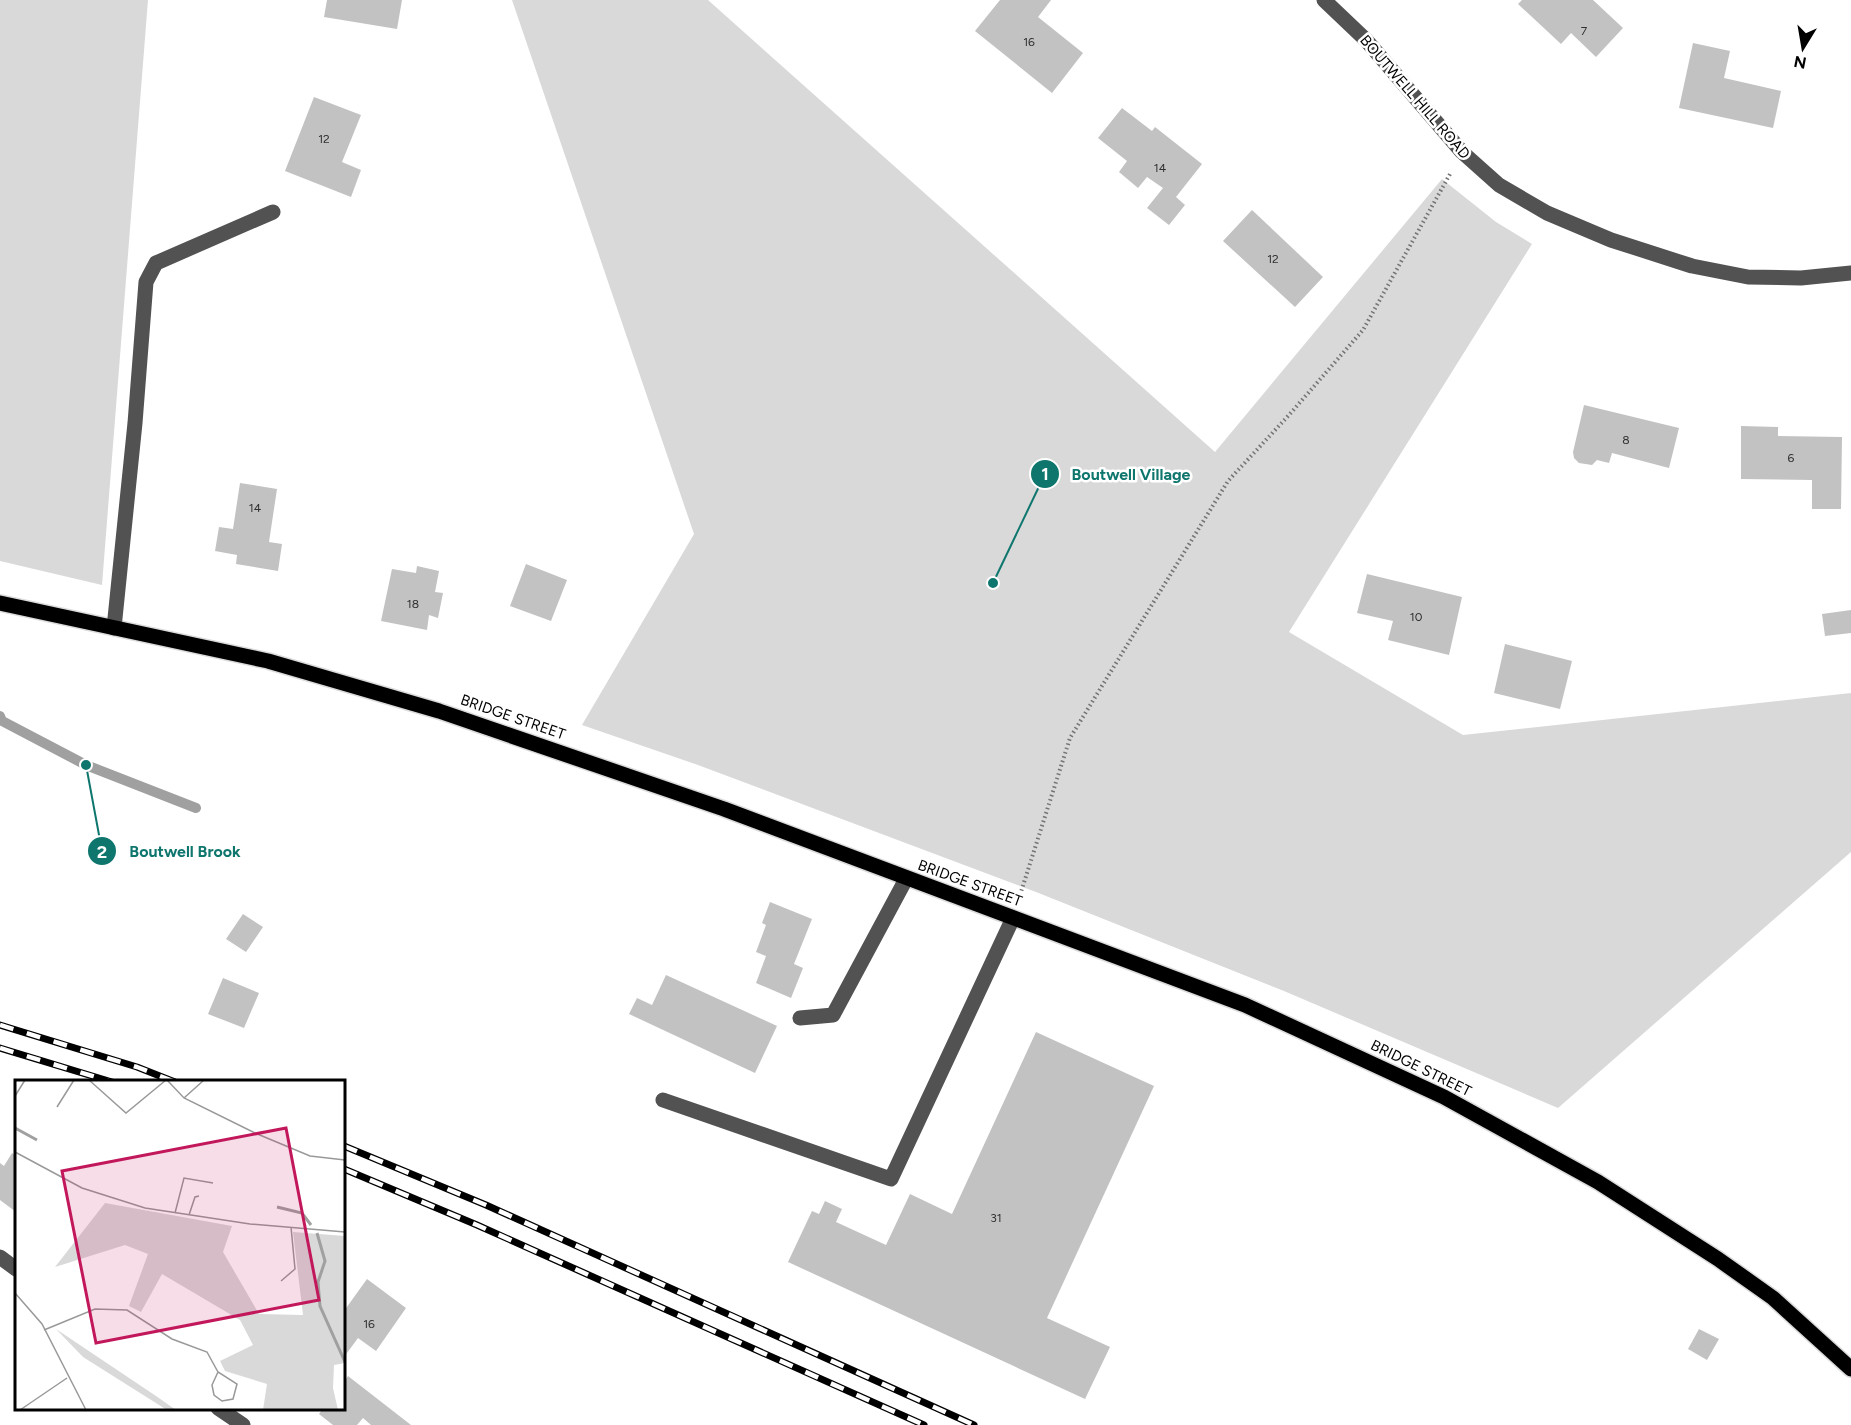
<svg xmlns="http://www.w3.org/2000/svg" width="1851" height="1425" viewBox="0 0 1851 1425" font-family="Figtree,sans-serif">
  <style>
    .green { fill: #d9d9d9 }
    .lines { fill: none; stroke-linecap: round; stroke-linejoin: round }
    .stream { stroke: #a0a0a0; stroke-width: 10 }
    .building { fill: #c2c2c2 }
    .major-casing { stroke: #dbdbdb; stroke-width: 18 }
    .path { stroke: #747474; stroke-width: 4; stroke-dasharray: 1.5 3; stroke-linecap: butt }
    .minor { stroke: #525252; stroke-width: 15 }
    .major { stroke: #000; stroke-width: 15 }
    .rail-casing { stroke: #000; stroke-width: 7 }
    .rail { stroke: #fff; stroke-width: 4.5; stroke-dasharray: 14; stroke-linecap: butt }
    .labels { text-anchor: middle; stroke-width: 5; stroke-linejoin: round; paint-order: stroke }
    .number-label { font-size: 12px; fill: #303030 }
    .street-label { font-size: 15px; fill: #000; stroke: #fff }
    .inset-river { fill: none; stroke: #a0a0a0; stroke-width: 3 }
    .inset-road { fill: none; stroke: #999; stroke-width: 1.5 }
    .view { fill: #c2185b; fill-opacity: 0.15; stroke: #c2185b; stroke-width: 3 }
    .inset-edge { fill: none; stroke: #000; stroke-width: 3 }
    .leader { fill: none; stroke: #0f766e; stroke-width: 2 }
    .callout-dot { fill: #0f766e; stroke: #fff; stroke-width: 2 }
    .mark-label { font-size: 18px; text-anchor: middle; font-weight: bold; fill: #fff }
    .callout-label { font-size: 16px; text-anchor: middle; font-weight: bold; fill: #0f766e; stroke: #fff; stroke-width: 5; stroke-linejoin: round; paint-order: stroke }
  </style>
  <rect width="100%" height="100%" fill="#fff"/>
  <path class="green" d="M0,0H148L102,585L0,561Z
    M512,0H708L1215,452L1442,179L1496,222L1532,244L1289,632L1463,735L1851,693V852L1558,1108L1284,991L1036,892L698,765L582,725L694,534Z"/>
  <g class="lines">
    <path class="stream" d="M0,716L2,721L86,765L196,808"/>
  </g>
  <path class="building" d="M327,0H402L397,29L324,17Z
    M1000,0H1051L1038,17L1083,53L1052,93L975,31Z
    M1522,0H1593L1623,28L1596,57L1571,33L1561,44L1518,4Z
    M1693,43L1730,51L1724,78L1781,91L1773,128L1679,108Z
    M314,97L361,115L342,162L361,170L351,197L285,171Z
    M1122,108L1152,131L1155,127L1202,164L1176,197L1185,205L1169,225L1147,208L1163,188L1147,177L1138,188L1119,172L1127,161L1098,138Z
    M1252,210L1323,277L1295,307L1223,241Z
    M1584,405L1679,428L1669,468L1612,453L1609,463L1597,460L1592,465L1579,463L1574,458L1573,452Z
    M1741,426L1778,427V436L1842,437L1841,509H1812V480L1741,479Z
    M240,483L277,489L269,542L282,544L278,571L236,564L237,555L215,551L219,527L233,529Z
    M526,564L567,580L551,621L510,606Z
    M417,566L439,571L435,592L443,593L438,618L429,615L427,630L381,621L392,569L416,573Z
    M1367,574L1462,597L1449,655L1388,640L1393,621L1357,613Z
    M1851,610V633L1825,636L1822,614Z
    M1505,644L1572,661L1560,709L1494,693Z
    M770,902L812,919L794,964L803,968L791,998L756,983L766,956L756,952L766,925L762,923Z
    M243,914L263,927L246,952L226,939Z
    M666,975L777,1026L755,1073L629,1014L637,998L652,1005Z
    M223,978L259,993L244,1028L208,1014Z
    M1036,1032L1154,1086L1047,1318L1110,1347L1085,1399L788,1262L812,1211L819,1214L825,1201L842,1209L836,1222L886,1245L910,1194L952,1214Z
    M12,1153L16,1156V1212L0,1200V1163L4,1166Z
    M367,1279L406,1308L376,1351L358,1338L344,1357V1311Z
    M1699,1329L1719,1339L1707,1360L1688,1349Z
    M348,1376L411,1425H371L363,1418L357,1425H333L319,1414L323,1408H344V1382Z"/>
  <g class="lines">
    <defs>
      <path id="major" d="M0,603L268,661L439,711L724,809L1245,1005L1444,1097L1598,1182L1718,1259L1773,1298L1851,1369"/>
    </defs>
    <use href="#major" class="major-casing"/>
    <path class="path" d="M1020,895L1070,738L1228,481L1289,415L1363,330L1450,174"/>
    <path class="minor" d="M1324,0L1366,40L1462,152L1499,185L1547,213L1611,240L1692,266L1748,277L1801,278L1851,273
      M114,628L135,423L146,282L156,263L273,212
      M800,1018L833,1015L906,879
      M663,1100L891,1179L1013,918
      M0,1257L16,1269
      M218,1408L243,1425"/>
    <use href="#major" class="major"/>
    <defs>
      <path id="rail" d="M0,1025L137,1067L175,1082
        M0,1048L112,1082
        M344,1146L486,1205L974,1425
        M344,1169L477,1225L924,1425"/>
    </defs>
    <use href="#rail" class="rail-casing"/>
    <use href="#rail" class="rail"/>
  </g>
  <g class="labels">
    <g class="number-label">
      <text x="1584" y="35">7</text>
      <text x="1029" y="46">16</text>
      <text x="324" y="143">12</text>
      <text x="1160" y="172">14</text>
      <text x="1273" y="263">12</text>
      <text x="1626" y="444">8</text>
      <text x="1791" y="462">6</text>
      <text x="255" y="512">14</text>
      <text x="413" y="608">18</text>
      <text x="1416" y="621">10</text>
      <text x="996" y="1222">31</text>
      <text x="369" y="1328">16</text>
    </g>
    <g class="street-label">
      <text transform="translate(1415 97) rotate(49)" y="5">BOUTWELL HILL ROAD</text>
      <text transform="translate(513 717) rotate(19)" y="5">BRIDGE STREET</text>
      <text transform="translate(970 883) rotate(20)" y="5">BRIDGE STREET</text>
      <text transform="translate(1421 1068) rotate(26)" y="5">BRIDGE STREET</text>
    </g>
  </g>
  <g transform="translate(15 1080)">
    <rect width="330" height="330" fill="#fff"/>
    <path d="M90,123L217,146L208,172L244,234L288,235L278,152L330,156V283L319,285L318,308L323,330H248L252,304L210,291L205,281L238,265L225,240L147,194L126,232L114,226L133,174L110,165L40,187ZM41,249L141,316L161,330H152L68,277Z" fill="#d9d9d9"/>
    <path class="inset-river" d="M0,48L22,60M262,127L287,133L296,145M302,153L310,181L303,202L305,226L330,282"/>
    <path class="inset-road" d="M74,0L111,33L151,0M152,0L169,18L240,53L295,76L330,80M0,16L10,0M169,18L189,0M42,27L59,0M0,72L67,108L130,128L235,144L330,152M160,133L169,98L198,103M174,135L180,117L184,116M266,201L280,189L276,147M0,213L27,244L71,330M29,250L80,229L112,230L157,259L192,272L203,292L222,304L218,319L207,321L199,315L197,305L203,292M5,330L52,298"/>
    <path class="view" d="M271,48L304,220L81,263L47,91Z"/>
    <rect width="330" height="330" class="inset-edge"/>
  </g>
  <path class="leader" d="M993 583L1045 474M86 765L102 851"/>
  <g class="callout-dot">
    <circle cx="993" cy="583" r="6"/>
    <circle cx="86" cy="765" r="6"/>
    <circle cx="1045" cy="474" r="15"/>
    <circle cx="102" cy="851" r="15"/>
  </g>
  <g class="mark-label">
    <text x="1045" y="480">1</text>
    <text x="102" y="858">2</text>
  </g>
  <g class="callout-label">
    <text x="1131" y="480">Boutwell Village</text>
    <text x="185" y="857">Boutwell Brook</text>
  </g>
  <g transform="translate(1803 48) rotate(191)" stroke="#ffffff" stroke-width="4.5" paint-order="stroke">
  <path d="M0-4.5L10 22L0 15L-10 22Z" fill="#000000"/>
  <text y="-9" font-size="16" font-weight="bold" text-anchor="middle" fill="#000000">N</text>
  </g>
</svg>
